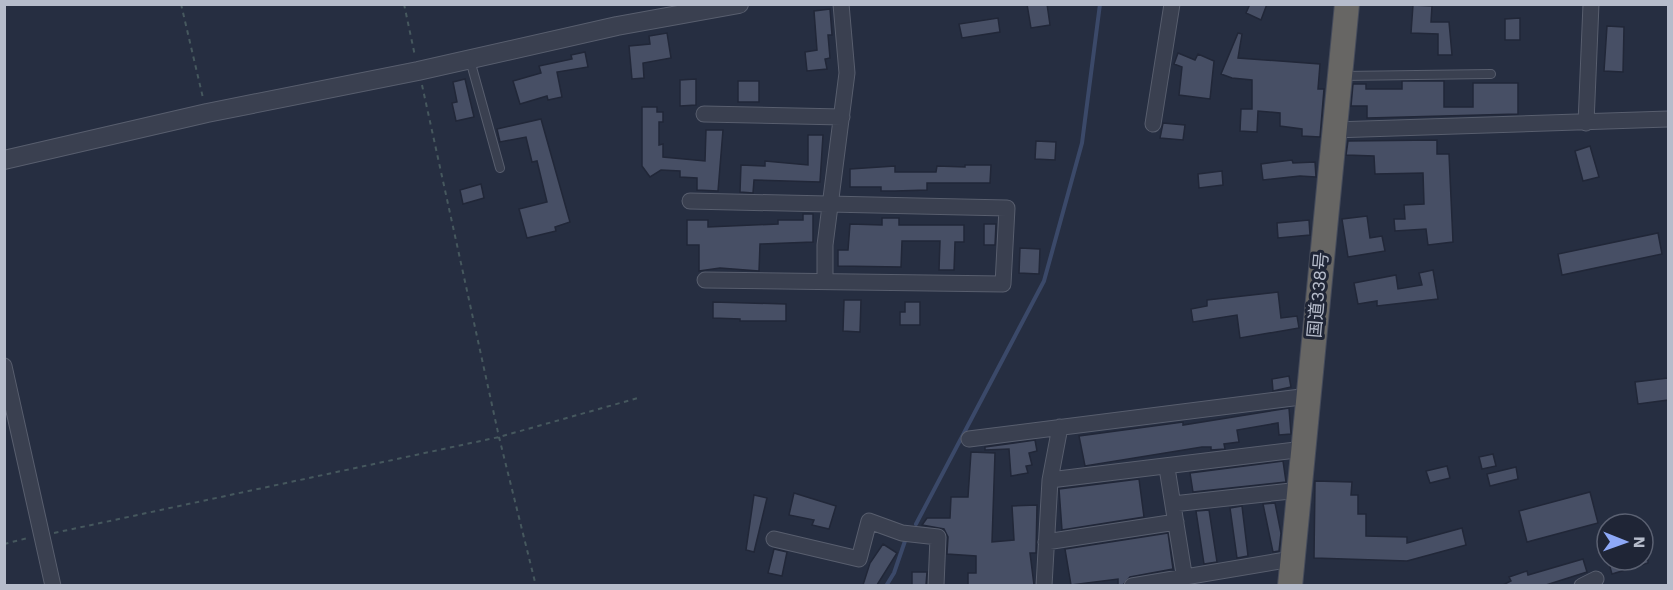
<svg xmlns="http://www.w3.org/2000/svg" width="1673" height="590" viewBox="0 0 1673 590" font-family="'Work Sans','Noto Sans JP',sans-serif">
  <style>
    .lines { fill: none; stroke-linecap: round; stroke-linejoin: round }
    .stream { stroke: #3b4969; stroke-width: 4 }
    .building { fill: #474f65; stroke: #212738; stroke-width: 1.5 }
    .service-casing { stroke: #585e6e; stroke-width: 10 }
    .minor-casing { stroke: #585e6e; stroke-width: 17 }
    .tertiary-casing { stroke: #585e6e; stroke-width: 20 }
    .trunk-casing { stroke: #454b5b; stroke-width: 26 }
    .path { stroke: #46585e; stroke-width: 2; stroke-dasharray: 4.5 4.5; stroke-linecap: butt }
    .service { stroke: #3a4050; stroke-width: 8 }
    .minor { stroke: #3a4050; stroke-width: 15 }
    .tertiary { stroke: #3a4050; stroke-width: 18 }
    .trunk { stroke: #676664; stroke-width: 24 }
    .labels { text-anchor: middle; stroke-width: 6; stroke-linejoin: round; paint-order: stroke }
    .street-label { font-size: 18px; fill: #b6bccb; stroke: #1f2536 }
  </style>
  <rect width="100%" height="100%" fill="#262e41"/>
  <g class="lines">
    <path class="stream" d="M916,524L1044,281L1082,143L1100,4
      M886,586L894,573L905,541"/>
  </g>
  <path class="building" d="M1027,4H1047L1050,25L1031,28Z
    M1250,4H1267L1261,20L1246,13Z
    M1413,5L1432,6L1431,22H1449L1452,55H1438V34L1411,33Z
    M830,9L832,35H828L830,58L825,59L827,69L807,71L805,52L817,50L814,11Z
    M998,18L1000,32L962,38L959,24Z
    M1520,18V40H1505V19Z
    M1607,26L1624,27L1623,72L1604,71Z
    M667,33L671,58L643,63L644,78L632,79L629,46L650,44L649,36Z
    M1238,33L1242,34L1238,58L1320,64L1318,89H1324L1320,137L1302,136V129L1280,126V113L1258,111L1257,132L1240,131L1241,109H1252V80L1232,78L1221,74Z
    M585,52L588,67L557,72L562,97L548,100L547,96L520,104L513,81L541,73L539,66L572,59L571,55Z
    M1178,53L1195,60L1198,54L1214,61L1210,99L1179,95L1182,67L1174,64Z
    M465,79L474,117L456,121L452,103L457,102L453,82Z
    M696,79V105L680,106V80Z
    M738,81H759V102H738Z
    M1402,81H1444V107H1473V83H1518V114L1367,118V106H1351L1353,84H1366V89H1402Z
    M642,107H657V112H663V122H659V145L663,144V157L705,161L706,130H723L718,191L697,190V178L680,177V171L661,170L650,177L642,166Z
    M541,119L570,222L555,227L556,231L527,238L519,209L547,202L537,161L532,162L526,137L500,142L497,129Z
    M1163,123L1185,125L1183,140L1160,138Z
    M808,135H823L820,182L754,180L753,193L740,192L741,165L765,166V161L808,165Z
    M1437,140V154H1449L1453,242L1428,245L1426,229L1395,231L1394,219H1405L1404,205L1424,204L1423,173L1375,174L1374,156L1346,155L1348,141Z
    M1036,141L1056,142L1055,160L1035,159Z
    M1590,146L1599,177L1583,181L1575,151Z
    M1292,160L1293,163L1315,162L1316,177L1300,176L1263,180L1261,164Z
    M965,165H991L990,183H927V190L895,191H881V187H850V169L895,166V172H936L937,166L965,167Z
    M1222,171L1223,185L1199,188L1198,174Z
    M481,184L484,198L463,204L460,190Z
    M803,214H813V242L760,244L759,271L720,268L699,271V245H687V220H708V227L778,224V220H803Z
    M1367,216L1370,238L1382,236L1385,251L1348,257L1342,219Z
    M882,218H899V225H964V242H955L954,270H939L940,241H902L901,267L838,266V250H848L850,224L882,225Z
    M1309,220L1310,235L1278,238L1277,223Z
    M984,224H996L995,245H984Z
    M1658,233L1662,254L1562,275L1558,254Z
    M1020,248L1040,249L1039,274L1019,273Z
    M1433,270L1438,299L1377,306V301L1358,304L1354,283L1396,275L1398,289L1422,285L1419,273Z
    M1278,292L1281,318L1297,316L1299,328L1240,338L1237,315L1193,322L1191,309L1207,306V300Z
    M844,300H861L860,332L843,331Z
    M713,302L786,304V321H740V319L713,318Z
    M905,302H920V325H900V312H905Z
    M1289,376L1291,387L1273,391L1272,379Z
    M1668,378V400L1638,404L1635,382Z
    M1289,408L1291,434L1279,435L1278,423L1237,430L1239,442L1224,444L1225,449L1211,450V447H1202L1085,466L1079,436L1183,422V425Z
    M1035,440L1037,451L1029,453L1032,465L1026,466L1028,473L1011,476L1009,449L985,450V447Z
    M971,452L995,453L992,542L1014,540L1012,506L1037,505L1036,553H1030L1034,585H968V573H976V556L947,554L948,537L944,529L922,525L927,518H950L951,497H968Z
    M1493,454L1496,466L1482,469L1479,457Z
    M1283,461L1286,482L1193,492L1190,473Z
    M1447,466L1450,478L1430,483L1426,471Z
    M1516,467L1518,479L1490,486L1487,474Z
    M1139,479L1144,517L1062,530L1059,489Z
    M1315,481L1352,482L1351,495H1358V514H1366V536L1407,537V543L1462,528L1466,545L1407,561L1314,558Z
    M1590,492L1598,523L1527,542L1519,511Z
    M794,493L836,506L829,529L812,525L814,520L789,515Z
    M754,495L767,498L754,552L746,550Z
    M1275,503L1281,533L1279,551L1273,552L1263,504Z
    M1242,506L1248,556L1237,558L1230,508Z
    M1209,510L1217,562L1204,564L1196,511Z
    M1168,533L1173,569L1130,577L1123,585H1118V579L1071,585L1065,549Z
    M883,544L897,553L877,585H863L870,563Z
    M774,549L787,552L782,576L768,573Z
    M1583,559L1587,572L1546,585H1503L1511,581L1509,577L1527,571L1528,575Z
    M1608,560H1648V563L1612,574Z
    M912,572H927L926,585H912Z"/>
  <g class="lines">
    <defs>
      <path id="service" d="M470,60L500,168
        M1342,76L1491,74"/>
      <path id="minor" d="M704,114L842,117
        M1586,123L1591,4
        M1153,124L1172,4
        M1333,130L1668,119
        M690,201L1007,208L1003,284L705,280
        M825,281V245L847,73L841,4
        M4,366L53,586
        M969,439L1309,396
        M1167,468L1186,586
        M1050,480L1304,449
        M1173,504L1300,490
        M774,539L859,559L869,521L902,533L938,537L936,586
        M1046,542L1176,522
        M1044,586L1050,480L1060,427
        M1132,586L1292,559
        M1582,586L1596,579"/>
      <path id="tertiary" d="M4,160L207,113L418,71L617,26L739,4"/>
      <path id="trunk" d="M1290,586L1347,4"/>
    </defs>
    <use href="#service" class="service-casing"/>
    <use href="#minor" class="minor-casing"/>
    <use href="#tertiary" class="tertiary-casing"/>
    <use href="#trunk" class="trunk-casing"/>
    <path class="path" d="M181,4L203,98
      M404,4L415,56
      M422,85L499,437L536,586
      M54,533L499,437L638,398
      M4,544L28,538"/>
    <use href="#service" class="service"/>
    <use href="#minor" class="minor"/>
    <use href="#tertiary" class="tertiary"/>
    <use href="#trunk" class="trunk"/>
  </g>
  <g class="labels">
    <g class="street-label">
      <text transform="translate(1318 295) rotate(-85)" y="6">国道338号</text>
    </g>
  </g>
  <rect width="1673" height="590" fill="none" stroke="#b6bccb" stroke-width="12"/>
  <g transform="translate(1625 542) rotate(91)"><circle r="28" fill="#1f2536" stroke="#5b6172" stroke-width="1.5"/>
  <path d="M0-4.5L10 22L0 15L-10 22Z" fill="#8ea9f8"/>
  <text y="-9" font-size="16" font-weight="bold" text-anchor="middle" fill="#b6bccb">N</text>
  </g>
</svg>
